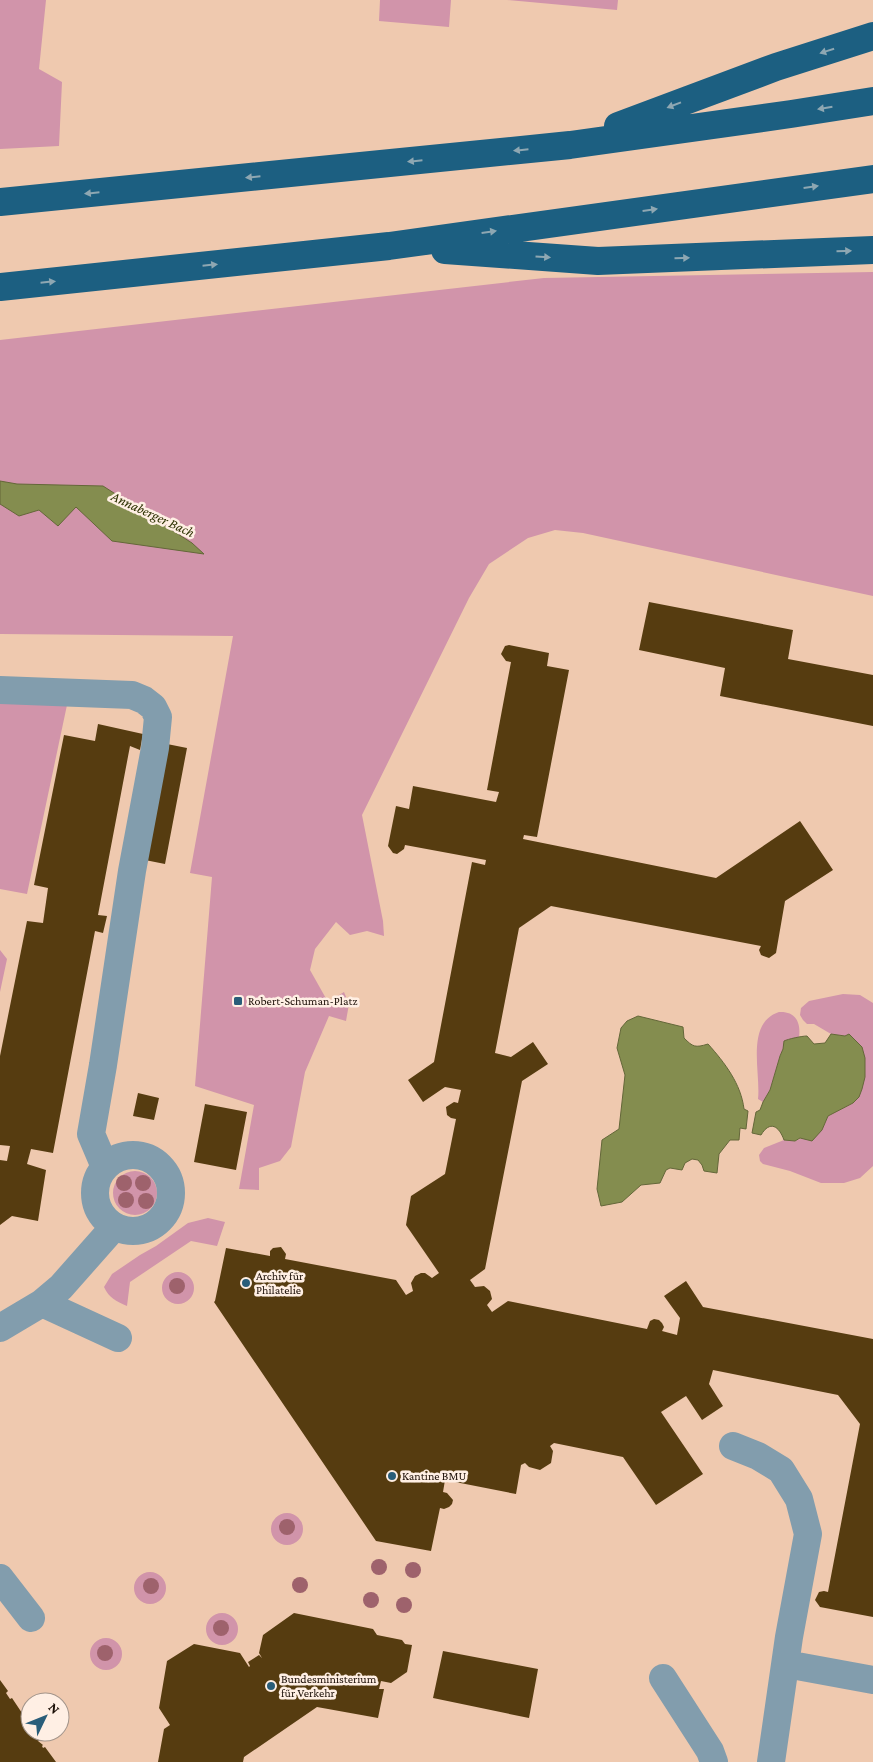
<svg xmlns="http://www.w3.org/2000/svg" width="873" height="1762" viewBox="0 0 873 1762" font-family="'Crimson Pro',serif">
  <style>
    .green { fill: #d194aa }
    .water { fill: #848d4f; stroke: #646739 }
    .building { fill: #563c10 }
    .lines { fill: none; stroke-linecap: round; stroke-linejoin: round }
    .minor { stroke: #829dad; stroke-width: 28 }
    .highway { stroke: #1c5f81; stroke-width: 28 }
    .tree { fill: #9e626c }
    .oneway { fill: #8ea7b2 }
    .poi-dot { fill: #295d79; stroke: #ffefe4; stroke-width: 2 }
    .labels { text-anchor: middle; stroke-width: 5; stroke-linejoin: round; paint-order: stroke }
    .poi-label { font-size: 12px; fill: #1a0d05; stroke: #ffefe4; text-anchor: start }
    .water-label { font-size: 14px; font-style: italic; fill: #2c3100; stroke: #ffefe4 }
  </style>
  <rect width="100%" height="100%" fill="#efc9af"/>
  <path class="green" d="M0,0H46L39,69L62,82L59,146L0,149Z
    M380,0H451L449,27L379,21Z
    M507,0H618L617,10Z
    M873,272V596L583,533L555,530L528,538L489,564L469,598L362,815L383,921L384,936L367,931L350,935L336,922L315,949L310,970L328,1002L344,992L349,1004L346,1021L329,1016L305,1072L291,1147L280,1161L259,1168V1190L239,1189L254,1105L195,1086L212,877L190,873L233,636L0,634V340L544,278Z
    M0,700L67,705L27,894L0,889Z
    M0,950L7,959L0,992Z
    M843,994L860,995L873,1003V1166L860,1178L844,1183H821L790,1171L763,1164L760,1161L759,1155L764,1148L784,1140L795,1141L822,1130L828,1116L853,1103L865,1077V1058L845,1036L831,1034L814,1024H807L803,1020L800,1015L801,1008L809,1001Z
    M779,1012C796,1011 801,1023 799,1037L783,1049L780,1056L770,1090L763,1102L758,1099C761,1073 745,1023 779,1012Z
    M113 1193a22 22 0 1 1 44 0a22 22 0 1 1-44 0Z
    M208,1218L225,1222L217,1246L191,1241L130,1282L127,1306C116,1301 109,1298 104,1287L112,1274L140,1255L156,1246L188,1223Z
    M162 1288a16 16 0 1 1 32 0a16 16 0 1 1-32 0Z
    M271 1529a16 16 0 1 1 32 0a16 16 0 1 1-32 0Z
    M134 1588a16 16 0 1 1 32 0a16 16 0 1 1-32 0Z
    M206 1629a16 16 0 1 1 32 0a16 16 0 1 1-32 0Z
    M90 1654a16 16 0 1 1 32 0a16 16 0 1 1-32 0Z"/>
  <path class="water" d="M0,481L17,484L103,486L192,543L204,554L112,541L76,507L58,526L39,510L19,516L0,504Z
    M638,1016L683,1027L684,1038C693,1047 695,1048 708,1044C725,1063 741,1084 744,1109L748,1111L746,1129L740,1128L739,1140H730L719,1154L717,1173L704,1171L702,1165L698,1160L692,1159L685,1163L682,1170L670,1168L666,1170L660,1183L641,1185L622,1202L601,1206L597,1189L602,1140L619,1129L625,1075L617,1048L621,1028L627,1021Z
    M831,1034L845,1036L849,1034L862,1047L865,1058V1077L862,1089L859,1097L853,1103L828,1116L822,1130L812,1141L800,1138L795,1141L784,1140C779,1126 770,1120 761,1135L752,1133L756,1112L760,1110L763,1102L770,1090L780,1056L783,1049L784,1041C788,1039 802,1036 807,1036L814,1044L825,1043Z"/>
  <path class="building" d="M649,602L793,630L788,659L873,675V726L720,696L725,668L639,650Z
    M509,645L549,653L547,666L569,670L537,837L524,835L523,839L716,878L800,821L833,870L785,901L776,953L769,958L761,955L759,950L761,946L551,906L519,928L495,1053L511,1057L533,1042L548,1064L522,1081L485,1269L470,1280L475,1287L484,1286L490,1291L492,1299L487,1305L492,1312L508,1301L647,1329L650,1321L654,1319L659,1320L662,1323L664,1327L662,1331L677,1335L680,1318L664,1296L686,1281L703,1307L873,1339V1617L820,1607L815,1600L819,1592L824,1591L828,1592L860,1424L838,1395L713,1370L709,1384L723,1406L702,1420L686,1396L661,1412L703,1474L656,1505L623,1457L554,1443L550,1446L553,1451L551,1463L540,1470L529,1467L525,1463L521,1465L516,1494L445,1480L443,1492L447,1493L453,1500L452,1504L449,1507L444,1509L440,1508L431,1551L376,1541L214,1302L215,1301L226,1248L270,1256V1251L273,1248L281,1247L286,1254L285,1259L396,1280L406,1295L413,1291L411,1283L415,1276L421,1273H425L432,1278L439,1273L406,1225L411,1196L445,1174L456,1119L451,1118L447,1115L446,1107L454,1102L458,1103L461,1090L445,1087L423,1102L408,1080L434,1062L472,862L485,865L486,860L405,845L404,849L397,854L393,853L388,846L396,806L409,809L413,786L496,802L499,792L487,790L511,662L506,661L501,654L505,646Z
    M98,724L143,734L140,750L130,746L98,915L107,916L103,933L95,931L53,1153L31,1149L27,1164L46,1170L38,1221L12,1216L0,1225V1160L7,1161L10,1146L0,1145V1056L27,921L43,923L48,888L34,885L64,735L95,741Z
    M167,744L187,748L165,864L145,860Z
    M138,1093L159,1098L154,1120L133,1116Z
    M205,1104L247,1112L236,1170L194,1162Z
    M294,1613L373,1629L377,1635L402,1640L405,1644L412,1645L407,1672L391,1683L381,1681L379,1689H384L378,1718L317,1707L244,1757L243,1762H158L164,1729L170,1725L159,1708L167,1661L194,1644L240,1653L249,1667L250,1666L248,1662L259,1655L262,1658L259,1653L263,1635Z
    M443,1651L538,1669L529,1718L433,1698Z
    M0,1680L8,1691L6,1693L10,1699L12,1698L24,1716L22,1717L26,1721L25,1722L30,1724V1732H35L41,1740L38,1741L43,1745L42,1746L43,1748L45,1747L56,1762H0Z"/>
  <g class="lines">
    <path class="minor" d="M0,690L132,695L144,700L153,707L158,717L155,748L132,871L103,1065L91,1134L105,1167
      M95 1193a38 38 0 1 1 76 0a38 38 0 1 1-76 0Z
      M42,1303L118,1338
      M0,1328L42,1303L61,1287L114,1227
      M733,1446L758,1456L781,1470L799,1499L808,1534L789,1637L771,1762
      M0,1578L31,1618
      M786,1664L873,1680
      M663,1678L710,1751L714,1762"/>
    <path class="highway" d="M618,126L776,67L873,36
      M0,202L570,145L791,114L873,101
      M445,250L598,261L873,250
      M0,287L389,246L873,179"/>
  </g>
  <g class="tree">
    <circle cx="124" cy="1183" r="8"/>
    <circle cx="143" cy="1183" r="8"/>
    <circle cx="126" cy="1200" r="8"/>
    <circle cx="146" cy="1201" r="8"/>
    <circle cx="177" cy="1286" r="8"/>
    <circle cx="287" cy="1527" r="8"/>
    <circle cx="379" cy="1567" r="8"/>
    <circle cx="413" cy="1570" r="8"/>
    <circle cx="300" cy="1585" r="8"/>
    <circle cx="151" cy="1586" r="8"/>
    <circle cx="371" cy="1600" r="8"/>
    <circle cx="404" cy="1605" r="8"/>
    <circle cx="221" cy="1628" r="8"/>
    <circle cx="105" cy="1653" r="8"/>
  </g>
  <defs><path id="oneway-solid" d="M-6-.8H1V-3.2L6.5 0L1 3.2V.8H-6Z" transform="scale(1.25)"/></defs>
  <g class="oneway">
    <use href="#oneway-solid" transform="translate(827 51) rotate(162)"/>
    <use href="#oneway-solid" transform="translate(674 105) rotate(159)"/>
    <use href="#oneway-solid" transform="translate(825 108) rotate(171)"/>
    <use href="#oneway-solid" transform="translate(521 150) rotate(174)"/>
    <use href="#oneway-solid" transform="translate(415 161) rotate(174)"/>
    <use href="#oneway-solid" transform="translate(253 177) rotate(174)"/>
    <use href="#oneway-solid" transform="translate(811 187) rotate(-8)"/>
    <use href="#oneway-solid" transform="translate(92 193) rotate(174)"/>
    <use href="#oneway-solid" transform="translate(650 210) rotate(-8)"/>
    <use href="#oneway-solid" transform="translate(489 232) rotate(-8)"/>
    <use href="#oneway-solid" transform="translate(844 251) rotate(-2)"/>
    <use href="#oneway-solid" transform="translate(543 257) rotate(4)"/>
    <use href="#oneway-solid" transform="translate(682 258) rotate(-2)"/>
    <use href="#oneway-solid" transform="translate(210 265) rotate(-6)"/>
    <use href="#oneway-solid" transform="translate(48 282) rotate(-6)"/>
  </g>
  <g class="poi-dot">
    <rect x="233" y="996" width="10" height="10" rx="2.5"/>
    <circle cx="246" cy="1283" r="5"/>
    <circle cx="392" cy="1476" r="5"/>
    <circle cx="271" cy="1686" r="5"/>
  </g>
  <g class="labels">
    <g class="poi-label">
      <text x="248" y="1005">Robert-Schuman-Platz</text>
      <text x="256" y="1280">Archiv für<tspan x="256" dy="14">Philatelie</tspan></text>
      <text x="402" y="1480">Kantine BMU</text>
      <text x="281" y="1683">Bundesministerium<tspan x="281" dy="14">für Verkehr</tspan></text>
    </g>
    <g class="water-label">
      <text transform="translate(153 514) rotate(25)" y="5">Annaberger Bach</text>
    </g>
  </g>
  <g transform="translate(45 1717) rotate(47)"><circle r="24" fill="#ffefe4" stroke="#a3958b"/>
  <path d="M0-4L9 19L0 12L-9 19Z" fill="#295d79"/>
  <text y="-8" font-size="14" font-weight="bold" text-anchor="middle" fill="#1a0d05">N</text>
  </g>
</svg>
